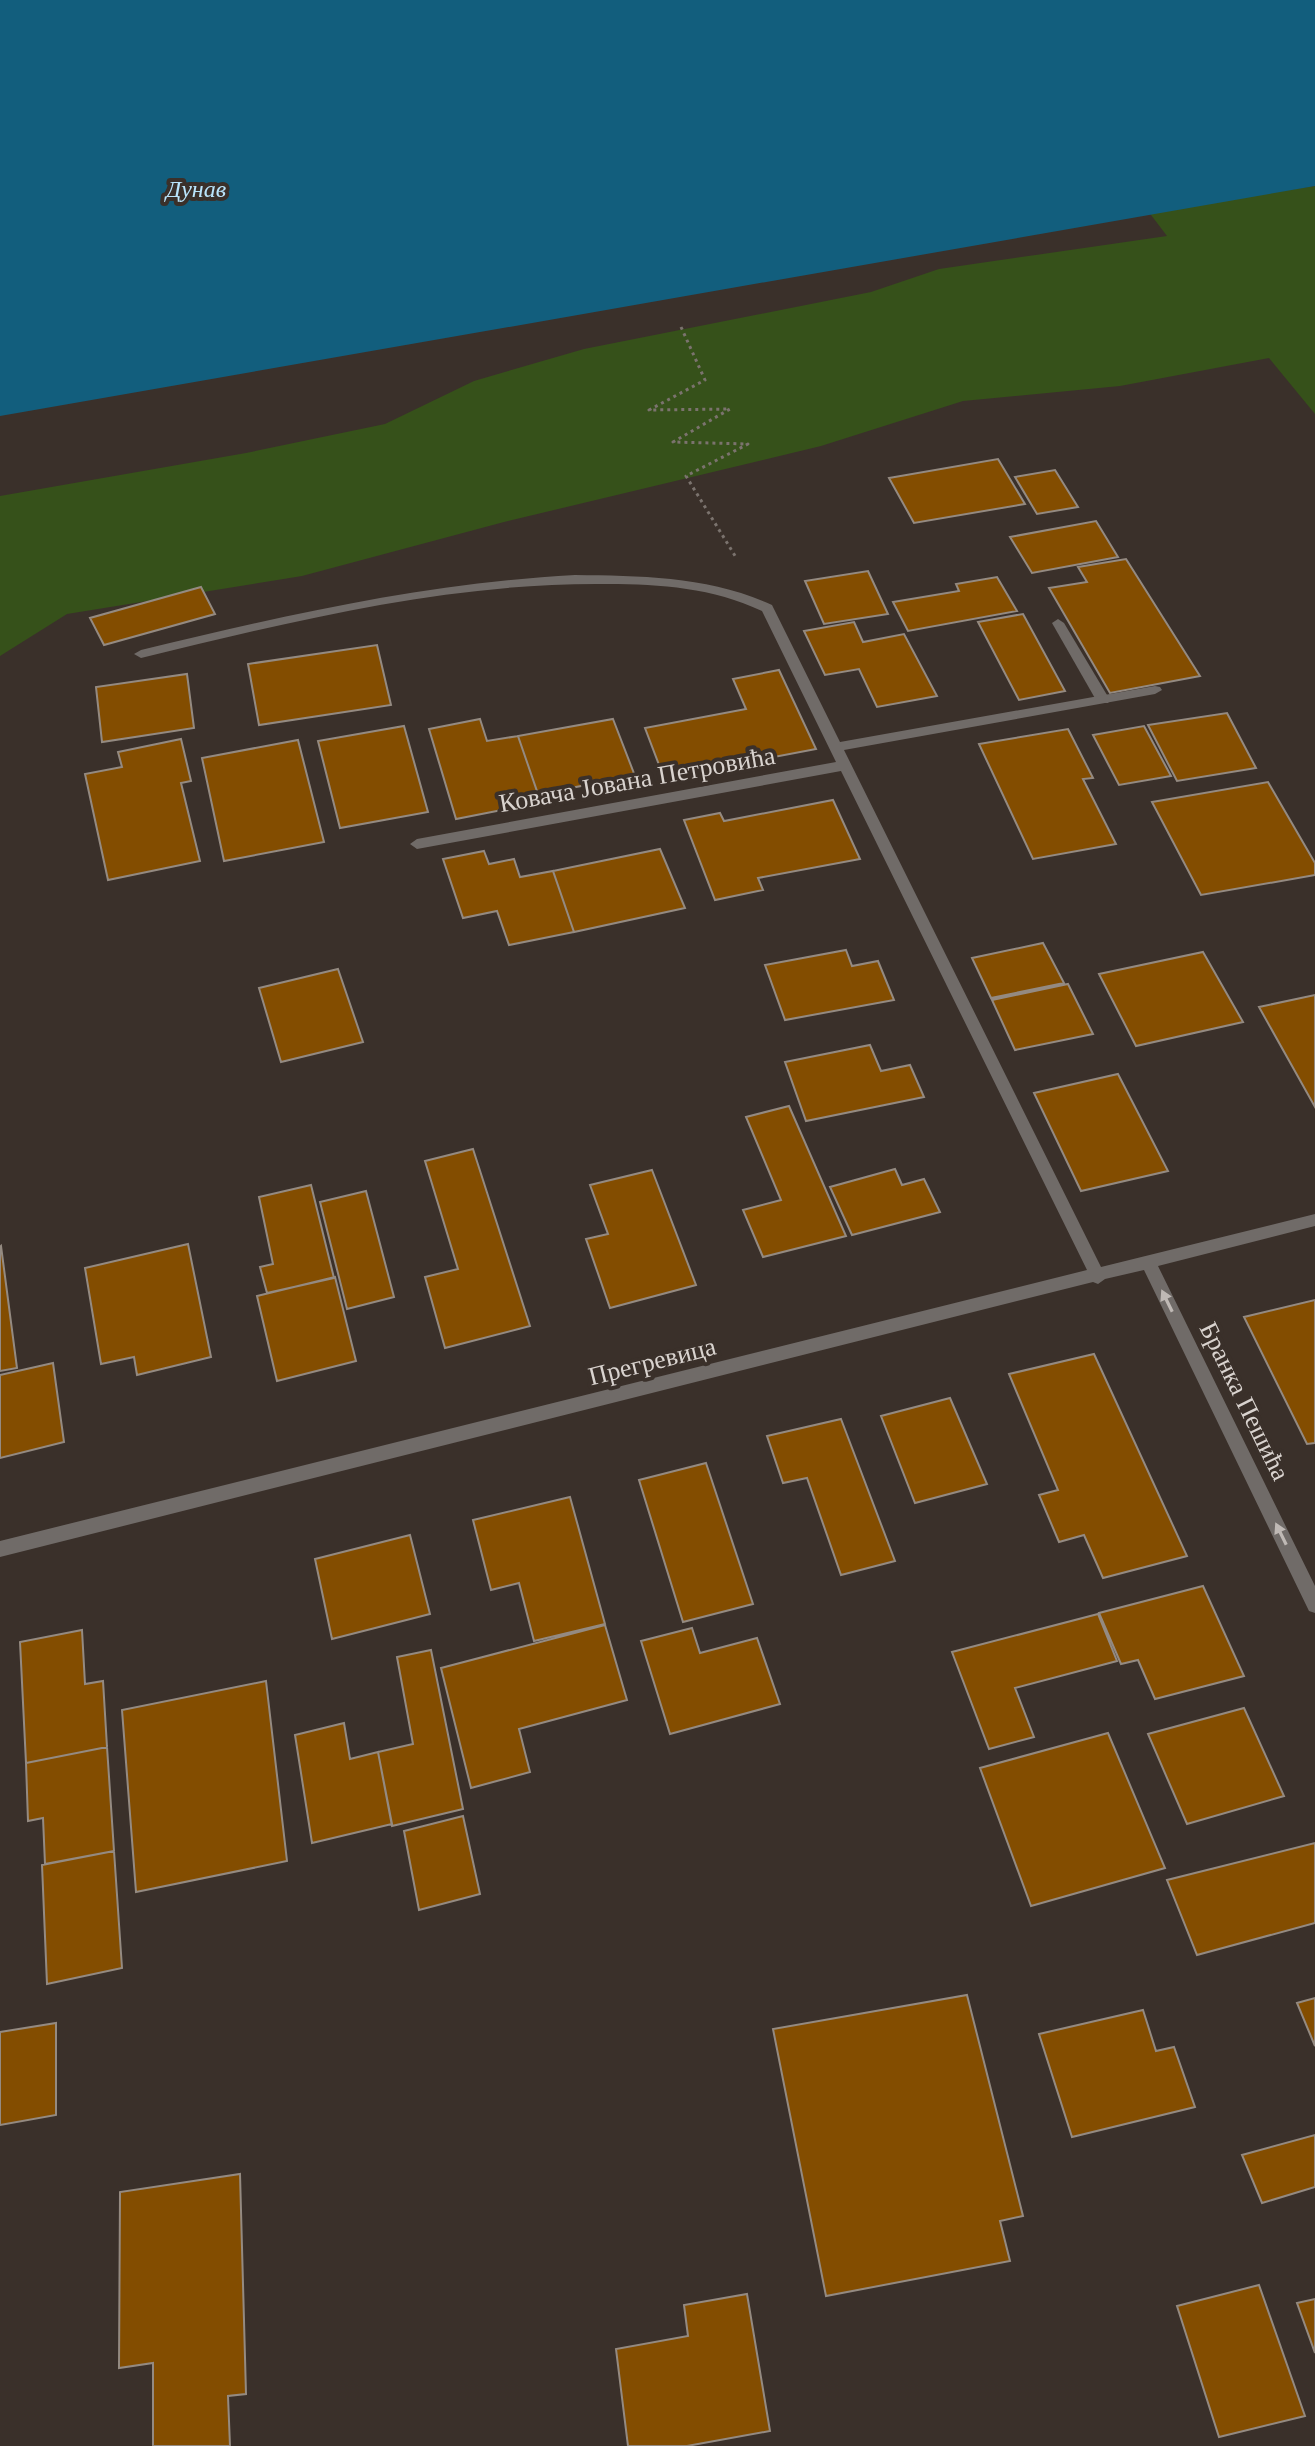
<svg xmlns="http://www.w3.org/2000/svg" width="1315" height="2446" viewBox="0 0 1315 2446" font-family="Georgia,serif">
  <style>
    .green { fill: #36511a }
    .water { fill: #125e7d }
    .building { fill: #834d00; stroke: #948a81; stroke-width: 2 }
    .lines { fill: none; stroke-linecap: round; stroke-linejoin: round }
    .path { stroke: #7b736e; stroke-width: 3; stroke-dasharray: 3 4; stroke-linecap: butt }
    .service { fill: #706b68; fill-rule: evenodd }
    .minor { fill: #706b68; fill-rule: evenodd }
    .oneway { fill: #bfb9b5 }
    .labels { text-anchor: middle; stroke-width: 8; stroke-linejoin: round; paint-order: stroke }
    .far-water-label { font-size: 24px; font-style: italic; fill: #b9e4fb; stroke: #3a302a }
    .street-label { font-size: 26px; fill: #d9d3cf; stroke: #3a302a }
  </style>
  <rect width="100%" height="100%" fill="#3a302a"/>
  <path class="green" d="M1315,186V414L1269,358L1120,386L963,401L821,446L504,522L302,576L67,614L0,656V496L246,453L385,424L474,381L584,349L871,292L939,269L1167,236L1148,211Z"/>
  <path class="water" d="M0,0H1315V186L0,416Z"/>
  <path class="building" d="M998,459L1025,504L914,523L889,478Z
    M1055,470L1078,507L1037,514L1015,477Z
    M1096,521L1118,557L1032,573L1010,537Z
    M1126,559L1200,676L1110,693L1049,588L1087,582L1078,567Z
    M868,571L888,614L824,624L805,581Z
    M997,577L1017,611L908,631L893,602L959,591L956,584Z
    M201,587L215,614L104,645L90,618Z
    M1023,614L1065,691L1019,700L978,622Z
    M854,622L863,642L904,634L937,696L877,707L859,669L825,675L804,631Z
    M377,645L391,705L259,725L248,664Z
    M779,670L816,749L664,778L645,728L746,709L733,679Z
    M187,674L194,728L102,742L96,687Z
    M1227,713L1256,768L1177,781L1148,725Z
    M480,719L487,741L518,736L538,794L504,800L507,809L456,819L429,729Z
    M613,719L635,776L538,794L518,736Z
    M404,726L428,812L340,828L318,741Z
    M1144,726L1171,776L1119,785L1093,735Z
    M1068,729L1093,778L1083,779L1116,844L1033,859L979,744Z
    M181,739L191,781L181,783L200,861L108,880L85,774L122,767L118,752Z
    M298,740L324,842L224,861L202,758Z
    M1268,782L1315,863V875L1201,895L1152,802Z
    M833,800L860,859L758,878L763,890L715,900L684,820L720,813L724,821Z
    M660,849L685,908L574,932L553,871Z
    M484,851L489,864L514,859L520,877L553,871L574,932L509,945L497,911L463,918L443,859Z
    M1043,943L1064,983L991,998L972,958Z
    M846,950L852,966L878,961L894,1000L785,1020L765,965Z
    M1203,952L1243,1022L1136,1046L1099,974Z
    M338,969L363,1042L281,1062L259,988Z
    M1068,984L1093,1034L1015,1050L992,1000Z
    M1315,995V1107L1259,1007Z
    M870,1045L881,1071L910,1065L924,1097L806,1121L785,1062Z
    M1118,1074L1168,1171L1081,1191L1034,1093Z
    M789,1106L846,1236L763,1257L743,1210L781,1200L746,1117Z
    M473,1149L530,1326L445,1348L425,1277L458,1269L425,1161Z
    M895,1169L902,1185L924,1179L940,1212L852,1235L830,1187Z
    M652,1170L696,1285L610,1308L586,1239L608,1234L590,1185Z
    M311,1185L334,1278L267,1293L260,1267L273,1264L259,1197Z
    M366,1191L394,1297L347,1309L320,1202Z
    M188,1244L211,1357L137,1375L134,1357L101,1364L85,1268Z
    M1,1246L17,1368L0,1371V1247Z
    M335,1277L356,1361L277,1381L257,1296Z
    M1315,1300V1443L1307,1444L1244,1317Z
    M1094,1354L1187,1556L1103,1578L1084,1535L1059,1542L1039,1495L1058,1490L1009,1374Z
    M53,1363L64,1442L0,1458V1375Z
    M950,1398L987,1484L915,1503L881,1416Z
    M841,1419L895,1561L841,1575L807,1478L783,1483L767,1436Z
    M706,1463L753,1604L683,1622L639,1480Z
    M570,1497L605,1624L534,1641L519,1583L491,1590L473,1520Z
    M410,1535L430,1614L332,1639L315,1559Z
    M1203,1586L1244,1676L1155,1699L1138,1660L1121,1664L1099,1613Z
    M1098,1614L1117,1661L1015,1688L1034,1737L989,1749L952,1652Z
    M605,1625L627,1700L519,1729L530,1772L471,1788L441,1668Z
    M692,1628L700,1653L757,1638L780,1704L670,1734L641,1641Z
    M82,1630L85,1684L103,1681L107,1747L26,1763L20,1642Z
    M431,1650L463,1809L392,1826L378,1752L413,1744L397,1657Z
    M266,1681L287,1861L136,1892L122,1710Z
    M1244,1708L1284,1796L1187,1824L1148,1734Z
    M344,1723L350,1759L378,1752L392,1824L312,1843L295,1735Z
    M1108,1733L1165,1868L1031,1906L980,1768Z
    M107,1747L114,1851L45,1864L43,1818L28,1821L26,1763Z
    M463,1816L480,1894L419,1910L404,1831Z
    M1315,1843V1923L1197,1955L1167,1880Z
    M114,1851L122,1968L47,1984L42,1865Z
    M967,1995L1023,2216L1000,2221L1010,2261L826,2296L773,2029Z
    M1315,1998V2046L1297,2003Z
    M1143,2010L1156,2051L1174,2047L1195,2107L1072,2137L1039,2034Z
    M56,2023V2115L0,2125V2032Z
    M1315,2135V2187L1262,2203L1242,2155Z
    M240,2174L246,2394L228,2396L230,2446H153V2363L119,2368L120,2192Z
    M1259,2285L1305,2416L1219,2437L1177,2306Z
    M747,2294L770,2431L687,2446H628L616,2349L688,2336L684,2305Z
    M1315,2299V2353L1297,2303Z"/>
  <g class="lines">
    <path class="path" d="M681,327L705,380L649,410L730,409L673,442L748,444L686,476L737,559"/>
    <path class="service" d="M1058,619L1064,623L1110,700L1108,703H1098L1096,700L1052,623Z"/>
    <path class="minor" d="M575,575C642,576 709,576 772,605L840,742L1155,686L1160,687L1162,690L1155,694L844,750L1101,1267L1315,1214V1226L1158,1266L1315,1586V1613L1309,1611L1144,1270L1105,1279L1098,1284L1093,1282L0,1557V1541L1087,1270L841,771L417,849L410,844L417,839L836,762L762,611C713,588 661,584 608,584C449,582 294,621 141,658L134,654L141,650C285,615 427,583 575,575Z"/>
  </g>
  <defs><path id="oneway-solid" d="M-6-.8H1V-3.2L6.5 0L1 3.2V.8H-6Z" transform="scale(2)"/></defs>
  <g class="oneway">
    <use href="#oneway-solid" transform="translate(1167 1301) rotate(-116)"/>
    <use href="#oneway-solid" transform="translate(1281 1534) rotate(-116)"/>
  </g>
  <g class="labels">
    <g class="far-water-label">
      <text x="196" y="197">Дунав</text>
    </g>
    <g class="street-label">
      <text transform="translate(637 779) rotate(-10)" y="9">Ковача Јована Петровића</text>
      <text transform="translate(652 1361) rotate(-14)" y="9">Прегревица</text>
      <text transform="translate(1245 1401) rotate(64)" y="9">Бранка Пешића</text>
    </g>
  </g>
</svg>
